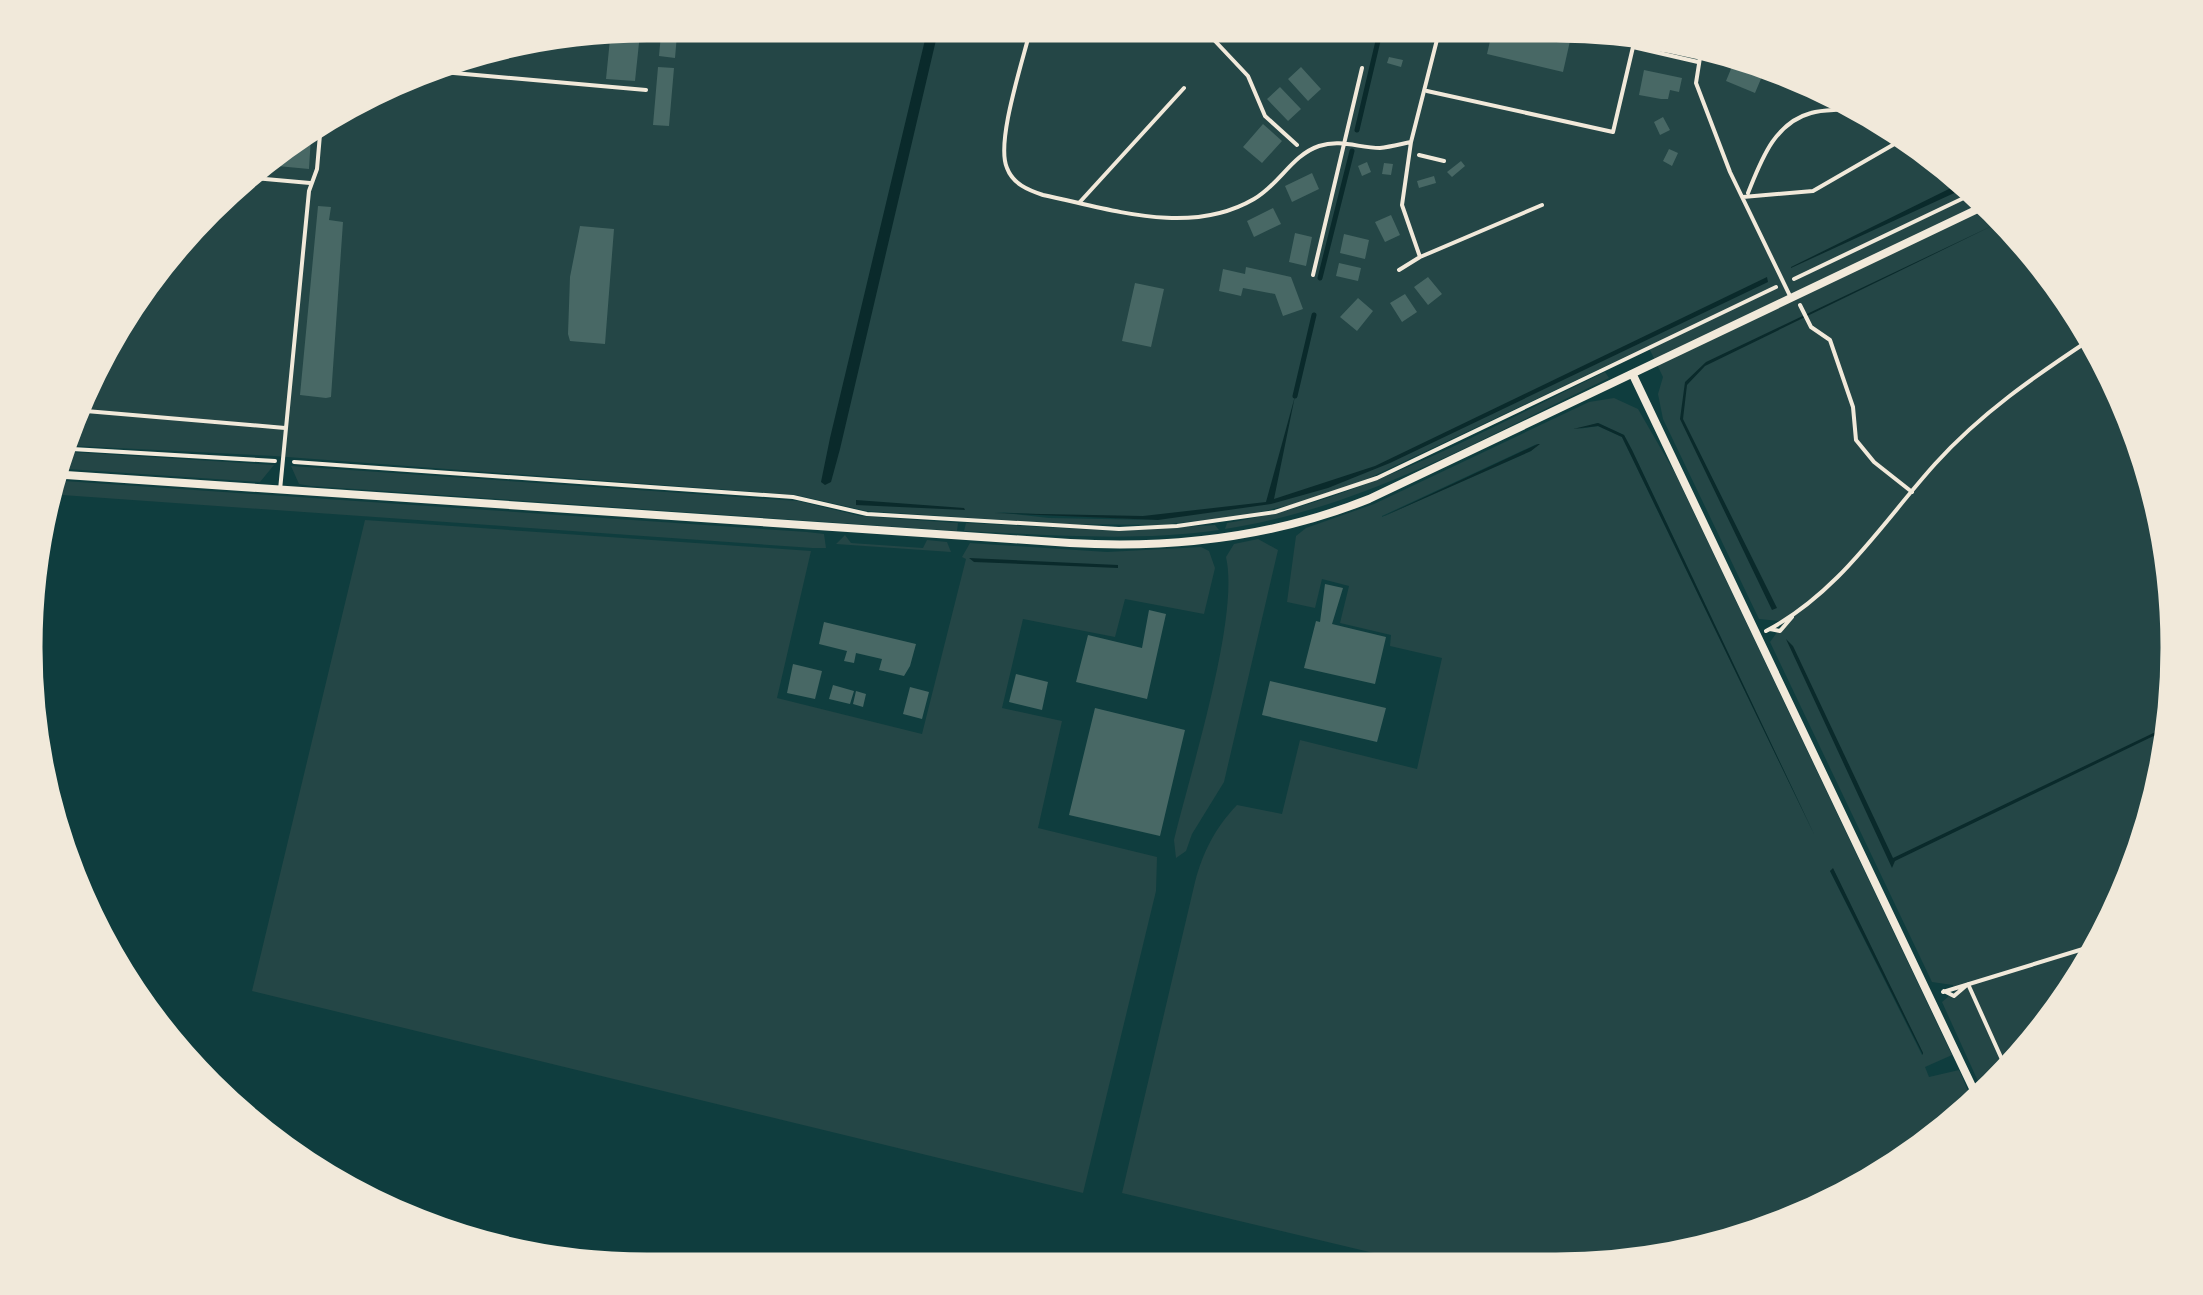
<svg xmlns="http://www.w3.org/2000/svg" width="2203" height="1295" viewBox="0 0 2203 1295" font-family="'IBM Plex Sans',sans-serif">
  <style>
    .green { fill: #244646; fill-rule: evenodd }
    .water { fill: #0a2a2b }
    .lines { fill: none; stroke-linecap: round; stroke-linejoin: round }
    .stream { stroke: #0a2a2b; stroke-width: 5 }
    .building { fill: #486865 }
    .path { stroke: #f1e9da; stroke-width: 4 }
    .service { stroke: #f1e9da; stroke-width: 4 }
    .minor { stroke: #f1e9da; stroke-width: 8 }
    .rim { fill: none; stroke: #f1e9da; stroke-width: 5 }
  </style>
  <rect width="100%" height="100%" fill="#0f3d3e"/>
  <path class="green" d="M648,23L1597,24L1757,56L1903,128L2075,301L2169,526L2168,770L2075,995L1997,1090H1982L1942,1002L1955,991L1953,985L1932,982L1770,642L1781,627L1779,621L1759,619L1663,419L1658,394L1663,377L1648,346L1365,480L1299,503L1242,516L1160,525L1061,524L867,511L796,495L274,456L57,445L128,300L267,151L447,55ZM995,512L1154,520L1049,518Z
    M1605,372L1609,378C1484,437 1363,508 1225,529L1227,523C1362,501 1482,431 1605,372Z
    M1614,398L1638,409L1675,473L1952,1055L1925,1067L1929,1077L1959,1070L1975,1107L1868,1188L1756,1239L1597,1271H1449L1122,1193L1195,882C1203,852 1215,828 1237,805L1282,814L1300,740L1417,769L1442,658L1390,646L1391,635L1340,623L1349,586L1322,579L1315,608L1287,602L1296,536L1306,528L1374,504L1589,402ZM1598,423L1624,435L1632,450L1814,834L1622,437L1598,426L1578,429ZM1537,444L1531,451L1382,517V516ZM1833,869L1923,1053L1922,1055L1830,871Z
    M55,451L274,465L260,482L52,468Z
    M291,466L798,501L860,516L958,523L957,531L311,486L299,484Z
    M50,480L807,532L824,534L826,548H813L48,494Z
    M365,520L811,551L777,698L922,734L966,559L962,557L970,543L1107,552L1201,547L1209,551L1215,568L1204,614L1125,599L1115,637L1023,619L1002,708L1062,721L1038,828L1157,857L1156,891L1083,1193L252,991Z
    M966,523L1118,531L1215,525L1219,530C1134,542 1050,535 964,531Z
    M845,535L851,543L923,548L927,540L947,542L951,552L836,544Z
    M1258,539L1278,550L1224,782L1192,834L1186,851L1176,858L1174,840C1190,773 1240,617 1226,557L1234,544Z"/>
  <path class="water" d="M929,23H940L840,449L831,482L825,485L821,482L830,438Z
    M1959,184L1963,189L1791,268V267Z
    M1998,223L1705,366L1687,385L1683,419L1777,608L1772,610L1680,419L1685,382L1706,362Z
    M1767,277L1768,282L1390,463L1328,488L1271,504L1158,520L994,513L1143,516L1266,502L1295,396L1274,499L1375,466Z
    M1598,423L1624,435L1632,450L1814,834L1622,437L1598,426L1573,429Z
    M1540,444L1531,451L1382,517L1538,444Z
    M856,500L964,508L965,510L856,505Z
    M969,558L1118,565V568L974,562Z
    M1786,639L1793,646L1893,858L2168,726V729L1895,861L1892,868Z
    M1833,868L1923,1053V1055L1830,871Z"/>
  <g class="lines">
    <path class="stream" d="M1357,130L1382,24
      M1320,278L1352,151
      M1295,396L1314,315"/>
  </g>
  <path class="building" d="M662,23H678L675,58L659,56Z
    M641,24L635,81L606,79L611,29Z
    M1494,24L1570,41L1563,72L1487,54Z
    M1738,52L1760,57L1755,70L1763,74L1755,93L1726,81Z
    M1389,57L1403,60L1401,67L1387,63Z
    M658,67L674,68L669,126L653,125Z
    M1301,67L1321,89L1308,101L1288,79Z
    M1644,70L1682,78L1679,92L1670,90L1668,99H1661L1639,95Z
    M1280,87L1301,109L1288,121L1267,99Z
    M1663,117L1670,130L1660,135L1654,122Z
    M1263,124L1282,141L1262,163L1243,147Z
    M298,135L311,136L309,169L256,164L267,151Z
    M1669,149L1678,153L1672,166L1663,161Z
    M1461,161L1465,166L1452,177L1447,172Z
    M1367,162L1371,172L1362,176L1358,166Z
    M1384,163L1393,164L1391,175L1382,174Z
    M1312,173L1319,189L1292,202L1285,186Z
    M1434,176L1436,183L1419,188L1417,181Z
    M318,206L331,207L329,220L343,222L331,397L326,398L300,395Z
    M1273,208L1281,224L1254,237L1247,221Z
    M1391,215L1400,235L1385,242L1375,222Z
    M580,226L614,229L605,344L570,341L568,334L570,277Z
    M1295,233L1312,237L1306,266L1289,262Z
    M1344,234L1369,240L1365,259L1340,253Z
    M1339,263L1361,268L1358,281L1336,276Z
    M1246,267L1291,277L1303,309L1283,316L1275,294L1243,288L1241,296L1219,291L1223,269L1245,274Z
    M1428,277L1442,294L1428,305L1414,287Z
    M1135,283L1164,289L1151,347L1122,341Z
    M1405,294L1417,312L1402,322L1390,303Z
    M1358,298L1373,311L1357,331L1340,317Z
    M1325,584L1343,588L1332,624L1386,637L1375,684L1304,668L1316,621L1320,622Z
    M1149,610L1166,614L1147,699L1076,682L1088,635L1142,648Z
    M824,622L916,644L910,666L904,676L879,670L882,659L856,653L854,663L844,661L847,651L819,644Z
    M793,664L822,671L815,699L787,693Z
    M1016,674L1048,682L1042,710L1009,702Z
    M1270,681L1386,708L1377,742L1262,715Z
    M833,685L854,691L850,704L829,699Z
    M910,687L929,692L922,719L903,714Z
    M856,691L866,694L863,707L853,704Z
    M1095,708L1185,730L1160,836L1069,815Z"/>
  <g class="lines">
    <path class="path" d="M1198,23L1248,76L1265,116L1297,145
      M1590,24L1624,32
      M1419,155L1444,161
      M1794,279L1970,195
      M1800,305L1811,327L1830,340L1853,407L1856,440L1874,462L1912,492
      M55,448L275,461
      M294,462L793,497L867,514L1119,529L1177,526L1275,512L1377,478L1776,287
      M1770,629L1780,631L1792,617
      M1766,631C1839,593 1882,523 1935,464C1981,413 2035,376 2091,339
      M1944,991L1954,996L1968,984L2009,1075
      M1943,992L2096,945"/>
    <path class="service" d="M1032,23C1025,55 995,141 1007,168C1013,184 1028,190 1043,195C1111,209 1189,237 1254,199C1279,185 1292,155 1319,146C1341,139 1359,148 1380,148C1390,147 1401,144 1411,142L1441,24
      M1264,37L1276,23
      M1702,45L1696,83L1730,172L1791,298
      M1633,47L1635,32
      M420,70L646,90
      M1427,91L1613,132L1633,47L1698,62
      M1411,142L1402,205L1420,257L1542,205
      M244,177L310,183
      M1748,193C1761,161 1774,123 1811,113C1827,108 1843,112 1859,106
      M1743,197L1813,191L1910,135
      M1079,203L1184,88
      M1399,270L1420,257
      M1313,275L1362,68
      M74,410L285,428
      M280,490L309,191L317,169L321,123"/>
    <path class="minor" d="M1633,375L1980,1103
      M51,474L1070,543C1172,549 1274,537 1369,499L1982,207"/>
  </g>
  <path d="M0 0H2203V1295H0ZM647 40H1556A607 607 0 0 1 2163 647V648A607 607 0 0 1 1556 1255H647A607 607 0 0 1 40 648V647A607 607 0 0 1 647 40Z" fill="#f1e9da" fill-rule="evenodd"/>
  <path class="rim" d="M647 40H1556A607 607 0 0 1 2163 647V648A607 607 0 0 1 1556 1255H647A607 607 0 0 1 40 648V647A607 607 0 0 1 647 40Z"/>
</svg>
